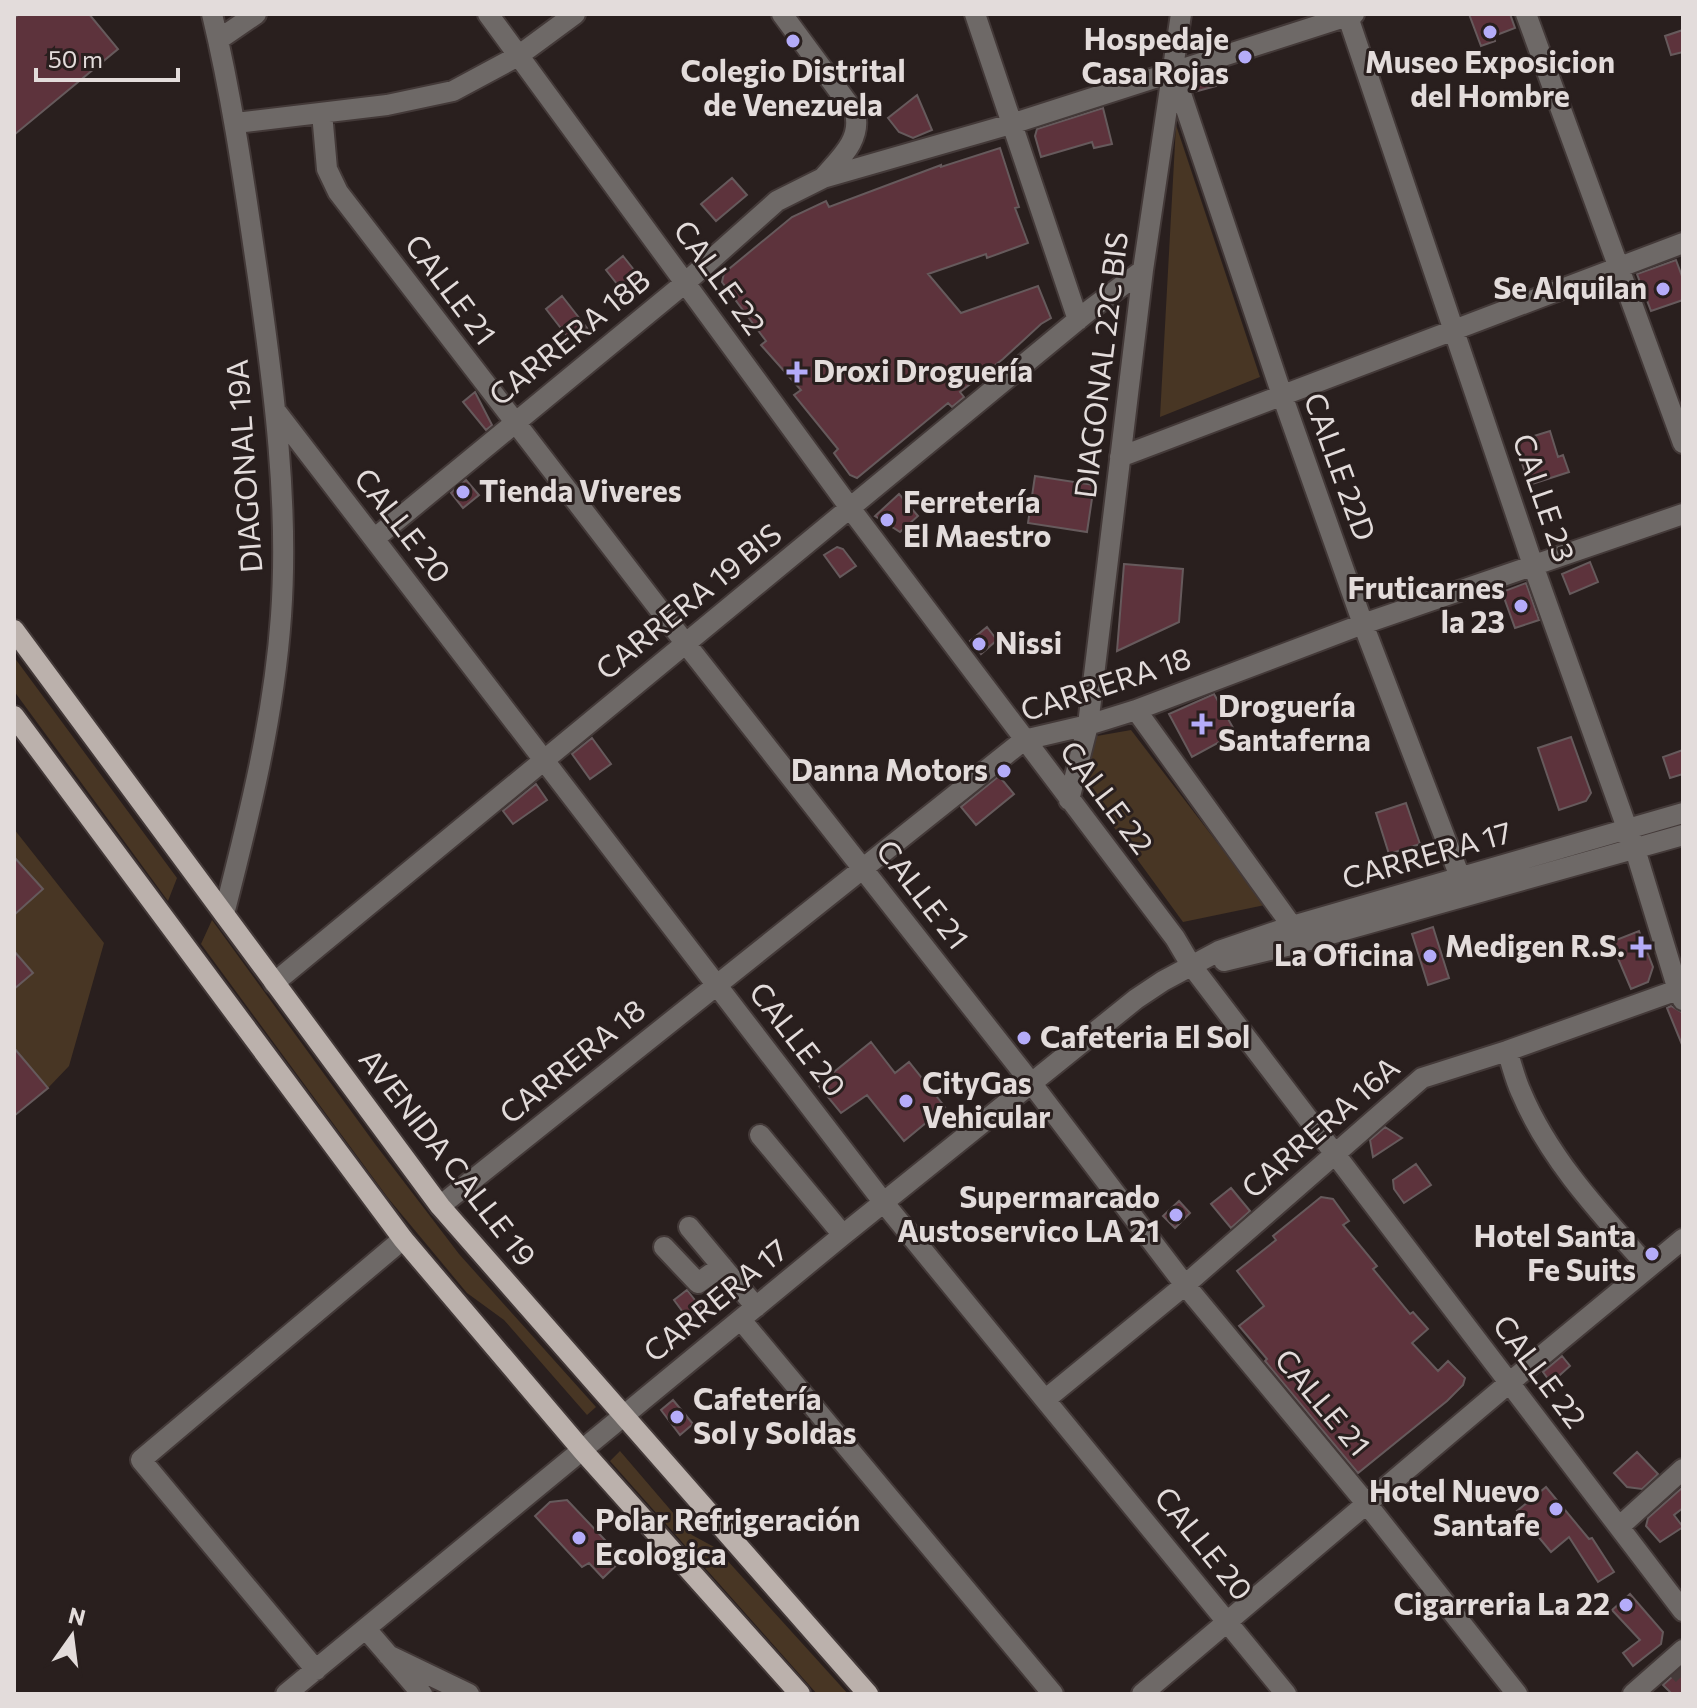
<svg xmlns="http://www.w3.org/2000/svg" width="1697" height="1708" viewBox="0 0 1697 1708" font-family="Commissioner,sans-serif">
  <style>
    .green { fill: #483624 }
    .building { fill: #5d333c; stroke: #665a5c; stroke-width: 2 }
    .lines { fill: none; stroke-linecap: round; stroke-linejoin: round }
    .minor-tunnel { stroke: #453b3a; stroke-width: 20; stroke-dasharray: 20 10; stroke-linecap: butt }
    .minor-casing { stroke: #433938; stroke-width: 24 }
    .major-casing { stroke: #433938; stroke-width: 24 }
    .minor { stroke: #6e6967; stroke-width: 20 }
    .major { stroke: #bbb1ac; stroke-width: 20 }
    .poi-dot { fill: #b4acf9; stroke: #291f1e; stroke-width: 3 }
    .labels { text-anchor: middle; stroke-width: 6; stroke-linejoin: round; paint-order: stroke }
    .poi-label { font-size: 30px; font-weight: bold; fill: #e3dcdb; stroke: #291f1e; text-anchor: end }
    .street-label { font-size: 30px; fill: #e3dcdb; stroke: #291f1e }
  </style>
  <rect width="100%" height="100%" fill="#291f1e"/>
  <path class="green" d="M1176,125L1260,377L1160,417Z
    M14,657L177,878L168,901L14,691Z
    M1131,730L1265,905L1183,922L1083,785L1097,736Z
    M14,829L104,943L69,1066L48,1088L14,1048V915L43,889L14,857Z
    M212,920L375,1144L459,1254L596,1407L587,1415L504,1320L467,1293L388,1198L201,944Z
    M620,1451L692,1535L716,1548L848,1694H817L610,1461Z"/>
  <path class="building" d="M19,14H89L118,49L14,135V18Z
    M1469,14H1510L1515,28L1494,36L1495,41L1481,46Z
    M1683,30V52L1671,55L1665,36Z
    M1212,73L1216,86L1194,92L1190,80Z
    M917,95L932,130L913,138L899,132L888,118Z
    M1103,108L1112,144L1094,148L1092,142L1041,157L1035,136L1037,129Z
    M1000,148L1019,207L1015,208L1028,243L987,258L986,254L928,274L961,313L1038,286L1051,318L1041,324L1003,359L960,392L964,397L952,407L948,403L857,478L850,475L834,453L838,449L794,395L801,390L761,345L766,341L722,282L724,273L792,217L826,201L829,207L941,165V167Z
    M732,178L747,195L716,221L701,204Z
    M623,256L642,280L625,294L606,270Z
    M1676,260L1683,279V300L1651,311L1637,274Z
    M562,296L587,328L570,340L546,309Z
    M475,392L492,425L486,430L463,402Z
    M1550,431L1558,457L1563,455L1569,472L1529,485L1515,442Z
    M1035,476L1094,485L1087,532L1028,523Z
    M466,480L479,495L463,508L451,493Z
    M899,494L918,516L900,532L875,516Z
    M837,547L843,549L856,566L840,577L824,555Z
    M1590,562L1598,582L1570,594L1562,574Z
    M1124,564L1183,569L1179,622L1117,651Z
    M1526,583L1539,620L1515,628L1502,592Z
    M987,627L997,640L981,654L970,641Z
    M1214,694L1236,733L1192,757L1169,714Z
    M1571,737L1591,793L1586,801L1559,810L1538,748Z
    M592,738L611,764L590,779L572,754Z
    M1683,750V774L1670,778L1663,757Z
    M999,776L1014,794L976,825L961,807Z
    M536,784L547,800L513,824L503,811Z
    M1406,803L1420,844L1389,854L1376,813Z
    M14,857L43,889L14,915Z
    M1433,927L1449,978L1428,985L1412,934Z
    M1639,931L1653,967L1648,982L1631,989L1611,942Z
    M14,951L33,973L14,989Z
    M1671,1006L1683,1013V1047L1667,1008Z
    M871,1042L895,1073L909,1062L945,1107L904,1141L867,1095L841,1113L818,1085Z
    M14,1048L48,1088L14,1116Z
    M1385,1127L1402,1138L1373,1157L1370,1140Z
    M1416,1164L1431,1185L1404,1203L1394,1189L1393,1180Z
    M1231,1188L1250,1211L1231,1228L1211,1204Z
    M1321,1197L1333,1199L1349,1221L1343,1225L1377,1266L1373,1269L1410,1314L1413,1312L1428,1329L1412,1343L1438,1371L1448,1361L1465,1378L1463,1385L1447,1401L1358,1473L1265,1361L1267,1359L1239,1326L1264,1306L1237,1271L1276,1240L1273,1236Z
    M1179,1201L1190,1213L1175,1228L1163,1216Z
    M687,1290L702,1309L688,1319L674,1300Z
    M1562,1356L1570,1366L1551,1383L1543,1372Z
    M673,1400L693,1424L680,1435L661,1410Z
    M1637,1452L1658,1474L1642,1489L1627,1487L1614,1473Z
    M1546,1487L1589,1539L1592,1538L1614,1572L1598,1582L1569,1537L1551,1552L1517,1511Z
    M1683,1487V1508L1674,1515L1683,1527L1660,1542L1646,1526L1648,1518Z
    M567,1500L623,1559L603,1578L589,1563L582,1567L535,1516L550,1502Z
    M1630,1594L1663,1632L1661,1644L1633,1666L1623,1653L1640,1640L1612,1610Z
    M1683,1667V1694H1672L1663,1685Z"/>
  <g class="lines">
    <path class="minor-tunnel" d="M1677,1669L1683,1675"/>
    <defs>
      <path id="minor" d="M212,14C233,101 245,189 258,277C274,389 289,503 281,616C274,717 249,817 224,914
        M488,14L850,508L1175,938L1191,965L1683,1611
        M782,14L855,113C862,140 839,159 823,178
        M975,14L1078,320
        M1347,14L1533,565L1638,859L1678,990L1683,1000
        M1526,14L1683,443
        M218,40L256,14
        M1174,73L1282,395L1363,624L1460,877
        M322,113L327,169L338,192L686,644L1032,1084L1185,1285L1366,1503L1517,1694
        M236,123L387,105L453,91L518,56L575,14
        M275,410L884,1203L1286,1694
        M1120,457L1683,243
        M374,539L685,283L777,201L823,178L1011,124L1354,14
        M1136,710L1292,926
        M1069,800L1088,725L1143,270L1181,14
        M1224,961L1291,945L1683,835
        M274,983L1091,309L1143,270
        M1507,1051C1512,1065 1515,1079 1521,1092C1549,1159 1601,1214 1648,1267
        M760,1135L843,1235
        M440,1206L1024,740L1088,725L1136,710L1363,624L1683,514
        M689,1227L756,1307
        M664,1247L698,1283L722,1266
        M741,1320L1053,1694
        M1046,1399L1185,1285L1422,1078L1507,1051L1683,988
        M1619,1527L1683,1469
        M366,1629L422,1694
        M388,1655L469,1694
        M316,1670L141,1460L403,1239
        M286,1694L843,1235L1136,999L1163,981L1219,951L1292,926L1683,813
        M1142,1694L1509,1383L1683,1239
        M1633,1694L1683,1650"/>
      <path id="major" d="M14,630L440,1206L868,1694
        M14,716L403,1239L582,1450L800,1694"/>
    </defs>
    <use href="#minor" class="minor-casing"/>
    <use href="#major" class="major-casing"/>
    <use href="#minor" class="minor"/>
    <use href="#major" class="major"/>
  </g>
  <g class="poi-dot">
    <circle cx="1490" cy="32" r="8"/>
    <circle cx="793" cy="41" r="8"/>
    <circle cx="1245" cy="57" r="8"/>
    <circle cx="1663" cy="289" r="8"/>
    <path d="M793 360h8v8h8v8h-8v8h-8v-8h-8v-8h8z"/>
    <circle cx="463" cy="492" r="8"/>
    <circle cx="887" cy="520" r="8"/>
    <circle cx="1521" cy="606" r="8"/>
    <circle cx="979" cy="644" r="8"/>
    <path d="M1198 712h8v8h8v8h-8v8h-8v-8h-8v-8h8z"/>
    <circle cx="1004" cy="771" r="8"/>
    <path d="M1637 935h8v8h8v8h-8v8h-8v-8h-8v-8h8z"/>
    <circle cx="1430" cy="956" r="8"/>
    <circle cx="1024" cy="1038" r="8"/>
    <circle cx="906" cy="1101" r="8"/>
    <circle cx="1176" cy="1215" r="8"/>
    <circle cx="1652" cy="1254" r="8"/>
    <circle cx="677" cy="1417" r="8"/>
    <circle cx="1556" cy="1509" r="8"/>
    <circle cx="579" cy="1538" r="8"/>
    <circle cx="1626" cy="1605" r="8"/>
  </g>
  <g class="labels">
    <g class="poi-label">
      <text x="1229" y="50">Hospedaje<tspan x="1229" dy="34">Casa Rojas</tspan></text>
      <text x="1490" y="73" text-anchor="middle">Museo Exposicion<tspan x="1490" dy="34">del Hombre</tspan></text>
      <text x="793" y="82" text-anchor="middle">Colegio Distrital<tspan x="793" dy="34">de Venezuela</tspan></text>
      <text x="1647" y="299">Se Alquilan</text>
      <text x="813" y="382" text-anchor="start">Droxi Droguería</text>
      <text x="479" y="502" text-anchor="start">Tienda Viveres</text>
      <text x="903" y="513" text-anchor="start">Ferretería<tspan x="903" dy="34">El Maestro</tspan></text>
      <text x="1505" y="599">Fruticarnes<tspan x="1505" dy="34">la 23</tspan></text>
      <text x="995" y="654" text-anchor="start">Nissi</text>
      <text x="1218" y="717" text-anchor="start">Droguería<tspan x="1218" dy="34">Santaferna</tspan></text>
      <text x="988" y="781">Danna Motors</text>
      <text x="1625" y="957">Medigen R.S.</text>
      <text x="1414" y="966">La Oficina</text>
      <text x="1040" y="1048" text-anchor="start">Cafeteria El Sol</text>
      <text x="922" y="1094" text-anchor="start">CityGas<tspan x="922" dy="34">Vehicular</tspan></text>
      <text x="1160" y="1208">Supermarcado<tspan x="1160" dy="34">Austoservico LA 21</tspan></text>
      <text x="1636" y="1247">Hotel Santa<tspan x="1636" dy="34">Fe Suits</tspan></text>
      <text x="693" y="1410" text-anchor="start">Cafetería<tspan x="693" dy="34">Sol y Soldas</tspan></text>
      <text x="1540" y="1502">Hotel Nuevo<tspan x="1540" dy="34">Santafe</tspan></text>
      <text x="595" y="1531" text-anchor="start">Polar Refrigeración<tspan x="595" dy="34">Ecologica</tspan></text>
      <text x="1610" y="1615">Cigarreria La 22</text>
    </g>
    <g class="street-label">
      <text transform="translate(719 278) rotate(54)" y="10">CALLE 22</text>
      <text transform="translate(450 290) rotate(53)" y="10">CALLE 21</text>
      <text transform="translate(570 338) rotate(-39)" y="10">CARRERA 18B</text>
      <text transform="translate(1102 365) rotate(-83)" y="10">DIAGONAL 22C BIS</text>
      <text transform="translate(245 466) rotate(-94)" y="10">DIAGONAL 19A</text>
      <text transform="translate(1339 467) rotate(70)" y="10">CALLE 22D</text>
      <text transform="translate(1543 498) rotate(71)" y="10">CALLE 23</text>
      <text transform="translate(402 526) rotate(52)" y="10">CALLE 20</text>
      <text transform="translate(689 602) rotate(-39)" y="10">CARRERA 19 BIS</text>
      <text transform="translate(1106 685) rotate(-18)" y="10">CARRERA 18</text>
      <text transform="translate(1106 798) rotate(53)" y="10">CALLE 22</text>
      <text transform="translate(1427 856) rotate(-16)" y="10">CARRERA 17</text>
      <text transform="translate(922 895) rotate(52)" y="10">CALLE 21</text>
      <text transform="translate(797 1040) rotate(52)" y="10">CALLE 20</text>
      <text transform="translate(573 1062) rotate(-39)" y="10">CARRERA 18</text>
      <text transform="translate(1321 1128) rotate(-41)" y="10">CARRERA 16A</text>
      <text transform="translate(447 1158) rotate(52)" y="10">AVENIDA CALLE 19</text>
      <text transform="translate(716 1301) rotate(-39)" y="10">CARRERA 17</text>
      <text transform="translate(1539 1372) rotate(53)" y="10">CALLE 22</text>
      <text transform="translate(1322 1403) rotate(50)" y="10">CALLE 21</text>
      <text transform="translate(1203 1544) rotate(51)" y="10">CALLE 20</text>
    </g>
  </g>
  <rect width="1697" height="1708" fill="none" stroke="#e3dcdb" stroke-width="32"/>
  <g transform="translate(72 1636) rotate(14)" stroke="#291f1e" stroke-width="6" paint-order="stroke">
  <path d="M0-6L14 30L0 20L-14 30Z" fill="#e3dcdb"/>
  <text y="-12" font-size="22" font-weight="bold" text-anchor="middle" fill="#e3dcdb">N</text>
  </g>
  <path d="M36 68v12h142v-12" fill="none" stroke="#e3dcdb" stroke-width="4"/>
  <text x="48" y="68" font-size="24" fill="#e3dcdb" stroke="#291f1e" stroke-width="6" paint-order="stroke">50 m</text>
</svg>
